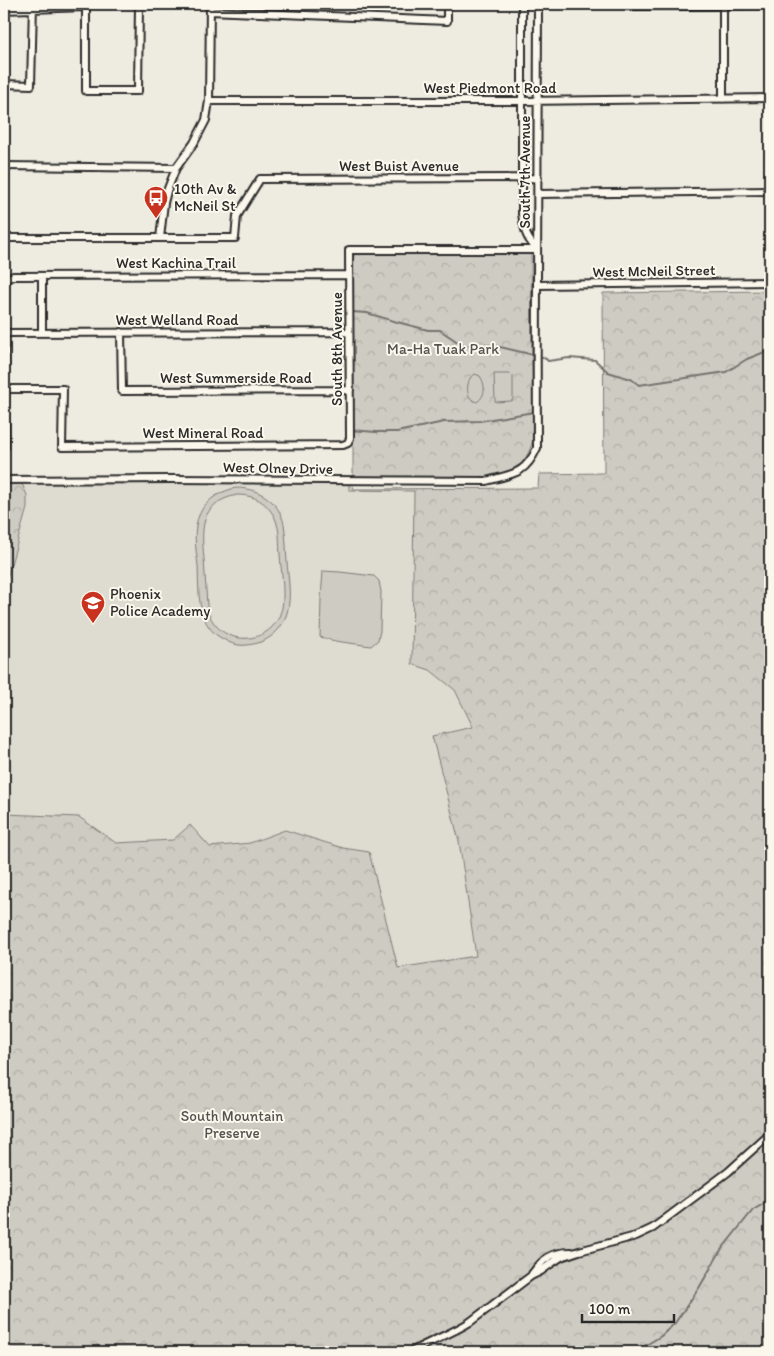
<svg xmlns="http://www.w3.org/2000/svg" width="774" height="1356" viewBox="0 0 774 1356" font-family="Itim,sans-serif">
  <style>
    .built { fill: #dedbd1 }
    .park { fill: url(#park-crowns); stroke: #7c7b76 }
    .garden { fill: #cecbc2; stroke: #7c7b76; fill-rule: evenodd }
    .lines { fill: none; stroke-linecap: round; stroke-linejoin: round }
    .stream { stroke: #74726e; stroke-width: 2 }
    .street-casing { stroke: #2b2b2b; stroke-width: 10 }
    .street { stroke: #fbf7ec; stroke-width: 6 }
    .labels { text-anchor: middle; stroke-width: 4; stroke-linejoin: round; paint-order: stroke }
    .street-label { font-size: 15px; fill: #2b2b2b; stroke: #fbf7ec }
    .poi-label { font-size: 15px; fill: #2b2b2b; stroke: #fbf7ec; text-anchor: start }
    .park-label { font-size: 15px; fill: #545351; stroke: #fbf7ec }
  </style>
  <defs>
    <pattern id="park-crowns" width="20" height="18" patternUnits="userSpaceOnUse" patternTransform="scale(1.25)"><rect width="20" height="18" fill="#cecbc2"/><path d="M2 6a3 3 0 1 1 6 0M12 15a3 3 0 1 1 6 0" fill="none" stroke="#b1aea7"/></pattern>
  </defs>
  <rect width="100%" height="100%" fill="#eeebe0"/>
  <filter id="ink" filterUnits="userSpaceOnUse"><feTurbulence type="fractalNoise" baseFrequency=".02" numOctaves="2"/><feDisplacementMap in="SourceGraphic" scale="10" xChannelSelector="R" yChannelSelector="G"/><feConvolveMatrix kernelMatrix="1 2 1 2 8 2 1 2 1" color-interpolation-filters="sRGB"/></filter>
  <g filter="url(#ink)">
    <path class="built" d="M20,482L349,483V490L414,491L412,664L430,670L455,690L473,728L432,737L459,841L476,957L398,969L369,852L343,848L285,830L250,843L210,847L173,840L116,843L79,817L4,814V582H6L27,508Z"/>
    <path class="park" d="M358,252L529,253L531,255L533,440C526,465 513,475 488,477H353V258L355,253Z
      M770,291V1352H4V814L79,817L116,843L173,840L190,825L210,847L250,843L285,830L343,848L369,852L398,968L476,956L459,841L432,736L473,727L455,690L430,670L412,664L414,491L349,490V483L21,482L27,495V508L6,582H4V478L351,481L354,489L538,488L539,474L604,473L603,293Z"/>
    <path class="garden" d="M475,374L480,376C486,385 486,396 477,402C466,399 466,387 470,378Z
      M494,374H511L513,376V400L511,401L496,402L495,401Z
      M236,488C259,488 279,501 284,524C286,536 286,550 287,562C289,587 295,615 274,634C266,641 257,644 247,645C239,646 231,644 225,640C196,627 199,592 198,566C196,549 192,529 200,513C207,499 221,491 236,488ZM237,495C250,495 262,499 270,510C273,514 276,519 277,524C280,533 279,544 280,554C281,571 285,591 282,608C281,611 280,615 278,619C265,643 230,645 214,623C210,618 208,612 207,605C206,590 205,574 204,559C201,527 200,503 237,495Z
      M323,571L340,572L374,576L379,581L381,592L380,631L378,640L371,646L335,641L320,637L321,598Z"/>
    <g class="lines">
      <path class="stream" d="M352,312L367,313L397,322L428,330H440L462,345L471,346L489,345L500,347L534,355
        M539,356L546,359L548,361L569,358L595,360L608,372L631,379L639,385L726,372L747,359L770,350
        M351,430L376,432H397L444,422L480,421L534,412
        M632,1352L638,1350L661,1336L675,1323L699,1288L721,1250L753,1210L770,1200"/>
      <defs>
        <path id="street" d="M86,4V91H138L139,4
          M522,4V214C525,232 525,236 537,250
          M628,4V6L770,5
          M4,10L85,7
          M210,11L447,21V4
          M4,84L31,85L33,4
          M723,99V5
          M209,101H523L770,98
          M4,166L176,168
          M538,194L770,191
          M4,238H235L237,216L260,179L538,178
          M160,238L164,203L167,191L176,168L194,143L206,120L209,101L210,4
          M42,276V332
          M4,280L13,276L349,275
          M537,285L770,282
          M121,332L122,391L350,390
          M4,333L349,332
          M4,389H63L62,447L343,445L348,443L350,438L349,250H537
          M4,447H5L4,333
          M4,480L169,479L486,481C512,474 525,475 537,448C536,300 538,152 538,4
          M532,1274C543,1259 551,1252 571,1252
          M411,1352C430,1341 451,1334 470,1322L531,1276L541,1271L552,1263L561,1257L579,1251L636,1236L653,1228L728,1172L770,1134"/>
      </defs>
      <use href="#street" class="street-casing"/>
      <use href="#street" class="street"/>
    </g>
  </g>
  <defs>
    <symbol id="bus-pin" viewBox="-11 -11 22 30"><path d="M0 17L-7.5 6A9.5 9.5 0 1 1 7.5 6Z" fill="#c8321e" stroke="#fbf7ec"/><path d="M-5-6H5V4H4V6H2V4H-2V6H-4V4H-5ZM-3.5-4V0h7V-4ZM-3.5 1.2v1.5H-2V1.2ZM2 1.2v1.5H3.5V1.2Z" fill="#fff"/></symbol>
    <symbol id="school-pin" viewBox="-11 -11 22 30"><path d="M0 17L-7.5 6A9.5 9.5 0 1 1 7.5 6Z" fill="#c8321e" stroke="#fbf7ec"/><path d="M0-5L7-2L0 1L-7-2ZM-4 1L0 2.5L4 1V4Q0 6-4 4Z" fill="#fff"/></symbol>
  </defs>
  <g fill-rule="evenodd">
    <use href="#bus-pin" x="142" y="184" width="28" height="38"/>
    <use href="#school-pin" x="79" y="589" width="28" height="38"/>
  </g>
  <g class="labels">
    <g class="street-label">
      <text x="490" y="93">West Piedmont Road</text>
      <text x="399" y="171">West Buist Avenue</text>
      <text transform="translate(525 172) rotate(-90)" y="5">South 7th Avenue</text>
      <text x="176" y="268">West Kachina Trail</text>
      <text transform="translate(654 271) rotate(-1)" y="5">West McNeil Street</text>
      <text x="177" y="325">West Welland Road</text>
      <text transform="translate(337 349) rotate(-90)" y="5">South 8th Avenue</text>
      <text x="236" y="383">West Summerside Road</text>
      <text x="203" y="438">West Mineral Road</text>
      <text transform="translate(278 468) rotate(1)" y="5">West Olney Drive</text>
    </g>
    <g class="poi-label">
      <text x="174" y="194">10th Av &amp;<tspan x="174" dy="17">McNeil St</tspan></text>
      <text x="110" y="599">Phoenix<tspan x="110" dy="17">Police Academy</tspan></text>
    </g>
    <g class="park-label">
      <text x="443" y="354">Ma-Ha Tuak Park</text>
      <text x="232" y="1121">South Mountain<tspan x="232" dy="17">Preserve</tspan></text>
    </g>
  </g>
  <rect width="774" height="1356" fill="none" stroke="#fbf7ec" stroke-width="20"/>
  <rect x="10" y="10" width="754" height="1336" fill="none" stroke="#2b2b2b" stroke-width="2" filter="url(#ink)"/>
  <path d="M582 1314v8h92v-8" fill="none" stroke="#2b2b2b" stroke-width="2.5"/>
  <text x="589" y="1314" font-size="15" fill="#2b2b2b" stroke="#fbf7ec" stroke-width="4" paint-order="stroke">100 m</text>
</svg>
